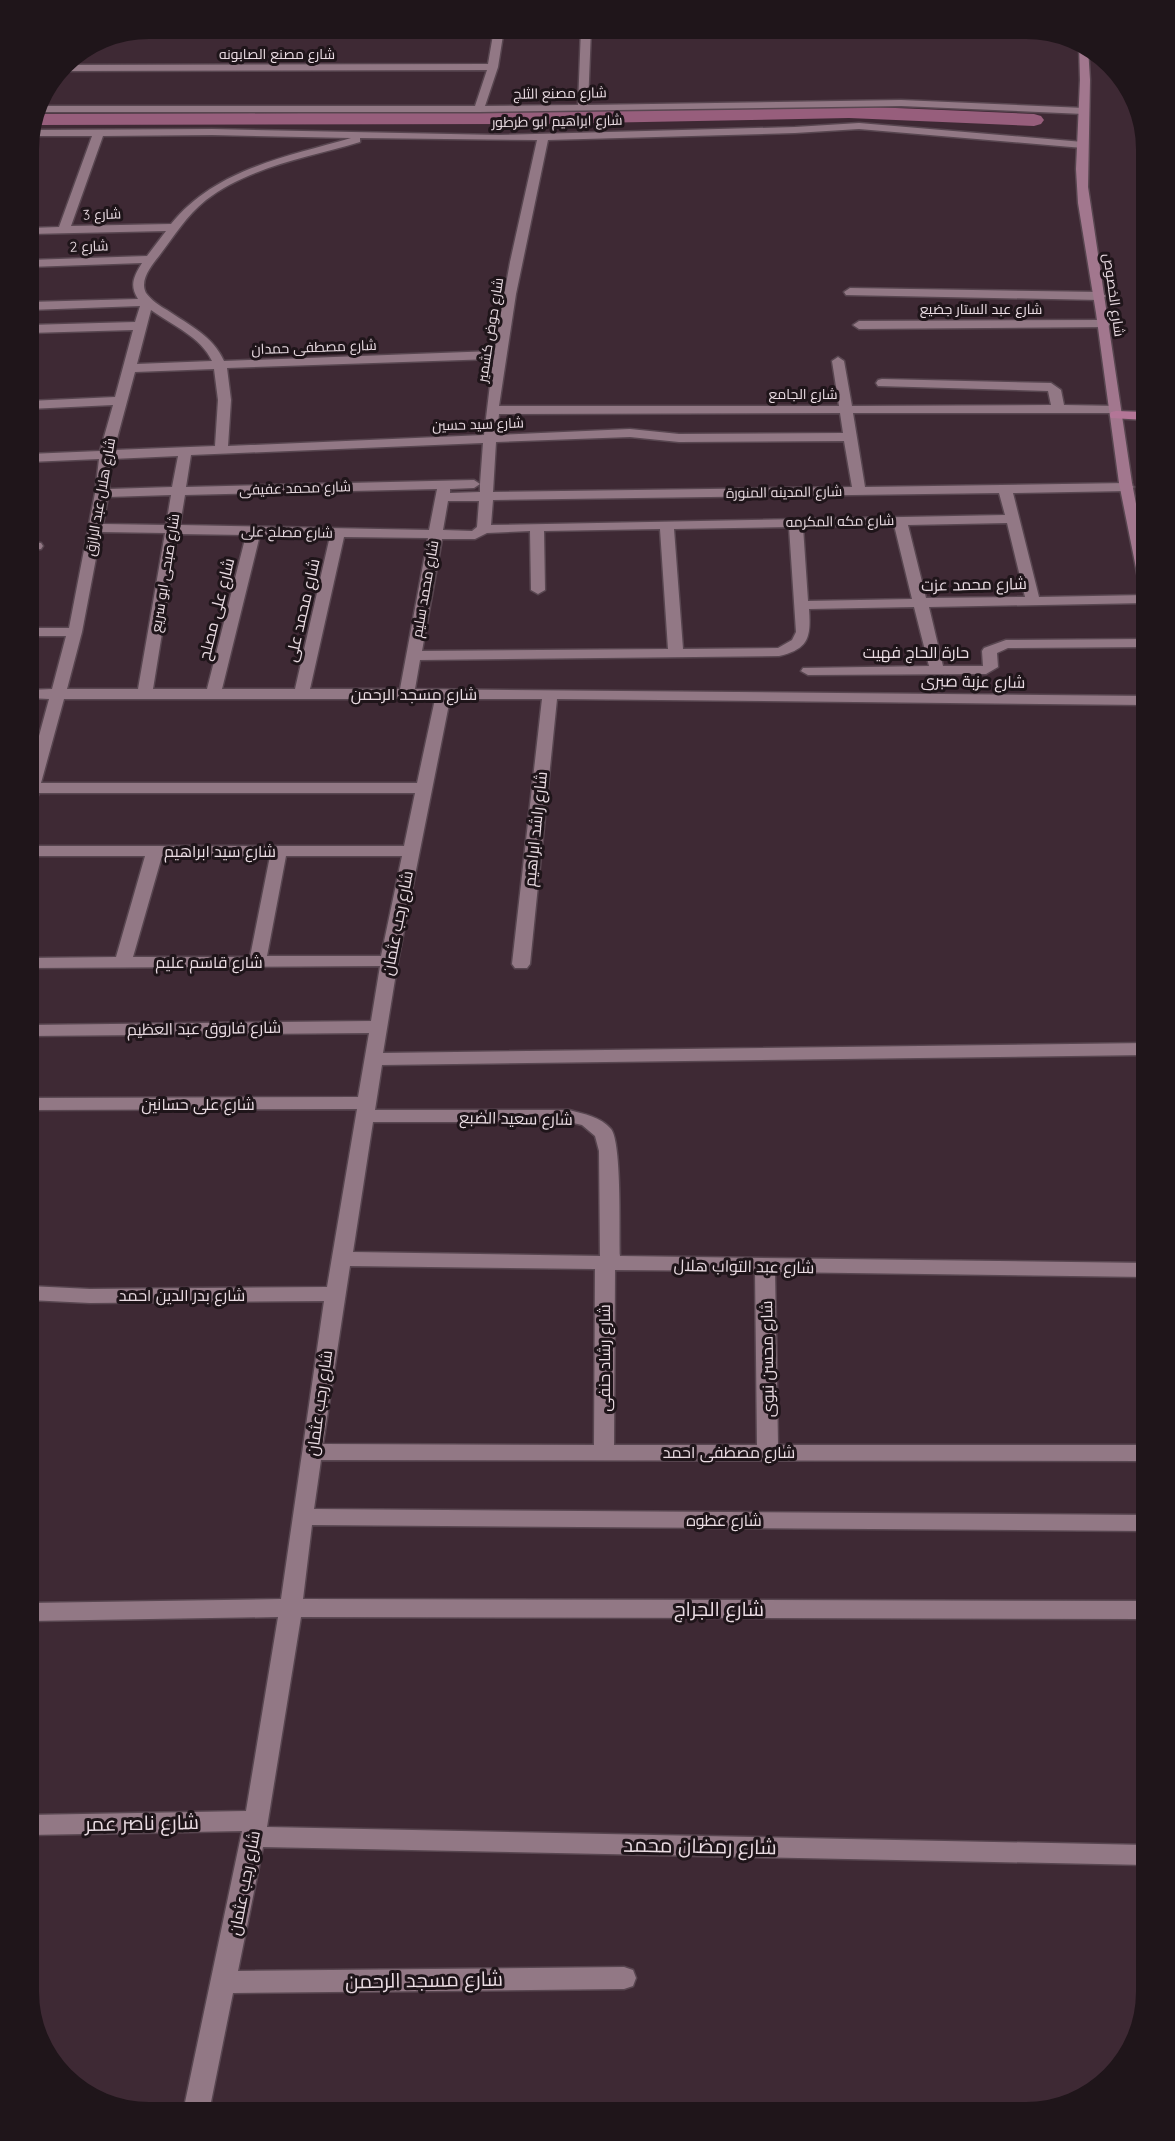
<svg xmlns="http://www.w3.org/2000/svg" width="1175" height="2141" viewBox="0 0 1175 2141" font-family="Quicksand,Cairo,sans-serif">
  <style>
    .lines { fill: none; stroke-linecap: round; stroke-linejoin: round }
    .canal { fill: #975e7c; fill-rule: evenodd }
    .minor-casing { stroke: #584650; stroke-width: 3 }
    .secondary-casing { stroke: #584650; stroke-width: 3 }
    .primary-casing { stroke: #584650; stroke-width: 3 }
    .minor { fill: #927885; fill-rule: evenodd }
    .secondary { fill: #a2778e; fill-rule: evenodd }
    .primary { fill: #b37697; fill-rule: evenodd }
    .labels { text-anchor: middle; stroke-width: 6; stroke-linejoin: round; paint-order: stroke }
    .far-street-label { font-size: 14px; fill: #eadce3; stroke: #1f151a }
    .street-label { font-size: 16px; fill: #eadce3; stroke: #1f151a }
    .near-street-label { font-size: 20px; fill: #eadce3; stroke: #1f151a }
  </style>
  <rect width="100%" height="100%" fill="#3e2934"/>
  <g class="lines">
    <path class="canal" d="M849,106L1034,114L1041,116L1044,120L1041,124L1034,126L849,118L539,124L32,125L35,114L539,112Z"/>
    <defs>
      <path id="minor" d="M494,29H504L498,67L485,106L578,105L581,29H591L588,105L901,100L1084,108L1089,111L1084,114L901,106L479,112H36L37,106H475L487,70L59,71L63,65L488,64Z
        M859,123L1083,142L1088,145L1083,148L859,129L795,133L548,140L516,294L499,406H839L832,361L838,357L844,361L852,406L1051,405L1048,391L878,386L876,383L878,380L882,379L1051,383L1061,390L1064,405L1119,406L1120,409L1114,413H853L865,487L1127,483L1134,487L1127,491L1013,493L1039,597L1146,595V603L929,607L943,666H983L982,651L984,648L1006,640L1146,639V647L1008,648L997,653L998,667L986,674L808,675L801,671L803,668L929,666L914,607L809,609C811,637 809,649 779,656L420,660L415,689L1146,696V705L557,699L530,964L527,968H515L512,964L542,699H450L398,961L383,1053L1146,1043V1055L382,1065L375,1110H569C584,1114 601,1117 611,1129C622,1143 619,1234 620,1256L1146,1263V1277L775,1272L778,1445H1146V1461L321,1460L314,1509L1146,1515V1531L312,1525L303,1599L1146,1601V1619L301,1617L267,1827L1146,1845V1865L263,1847L238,1971L624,1967L633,1970L636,1978L633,1986L624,1989L233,1993L209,2112H183L242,1831L29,1835V1815L246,1811L278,1617L29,1621V1603L281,1599L324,1301L90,1303L29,1300V1286L90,1289L327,1287L357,1109L29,1110V1098L358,1097L369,1033L29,1036V1025L371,1021L380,966L29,968V958L116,957L145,856H29V846H404L415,793H39L35,803L29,805V773L49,699L29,698V690L52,689L66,636H29V628H69L95,493L99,459L29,462V454L100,451L113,405L29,409V401L115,397L133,330L29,333V325L135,322L140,306L29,310V302L138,299C129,285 134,276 142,263L29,267V260L147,256L166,231L29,234V228L59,227L92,136H31V130L212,129L499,135L795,127ZM212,135L351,138C286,157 215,169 171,224L71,226L103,136ZM360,138L537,140L510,262L494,351L224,361C213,336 189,325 167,310C160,306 151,300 146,293C139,280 152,265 159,256C174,236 187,215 206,200C248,167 310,157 360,142ZM151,310C172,325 201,337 212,361L137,364ZM493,359L484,435L228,446L231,400L227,368ZM214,369L218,400L215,446L114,450L135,372ZM840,413L843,433L679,434L630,429L497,435L499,414ZM630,437L679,442L844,441L852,487L493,492L496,442ZM483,443L480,484L474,480L186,487L191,455ZM178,456L172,487L109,489L112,459ZM480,484V492L450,493V489L474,488ZM437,489L429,530L180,525L185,495ZM999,493L1005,515L491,525L493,500ZM171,495L166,525L103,524L108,497ZM448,501H479L477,527L472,531L443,530ZM1007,523L1025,597L926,598L908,525ZM894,525L912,599L808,601L803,527ZM789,527L796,632L792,640L778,648L683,649L674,529ZM660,529L668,649L422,651L442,539H475L487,533L530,531L531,590L538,594L545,590L544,531ZM101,532L165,533L138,689H67L82,632ZM178,534L246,535L207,689H153ZM260,535L330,536L295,689H222ZM344,537L428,538L400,689H310ZM64,699H435L417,783H41ZM162,856H270L250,957H133ZM286,856H402L381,956H267ZM373,1122H569L582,1125L595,1136L599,1151L600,1256L353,1252ZM350,1266L595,1269L594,1445L323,1444ZM615,1270L755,1271L757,1445H614Z
        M850,288L1100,292L1106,296L1100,300L846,295L844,292Z
        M1104,320L1110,324L1108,327L859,329L853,325L859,321Z
        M29,542L41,543L43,546L41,549L29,550Z"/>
      <path id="secondary" d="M1079,44L1088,47L1090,80L1088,187L1132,483L1146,556V587L1139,583L1119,483L1096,313L1078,203L1076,169L1080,80Z"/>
      <path id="primary" d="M1116,411L1146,412V420L1111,418L1110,415L1111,412Z"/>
    </defs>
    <use href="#minor" class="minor-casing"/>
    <use href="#secondary" class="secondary-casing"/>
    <use href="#primary" class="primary-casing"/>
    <use href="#minor" class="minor"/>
    <use href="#secondary" class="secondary"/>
    <use href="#primary" class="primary"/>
  </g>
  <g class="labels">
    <g class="far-street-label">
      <text x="277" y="59">شارع مصنع الصابونه</text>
      <text transform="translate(560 93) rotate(-1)" y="5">شارع مصنع الثلج</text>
      <text transform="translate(557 121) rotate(-1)" y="5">شارع ابراهيم ابو طرطور</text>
      <text transform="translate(102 214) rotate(-2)" y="5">شارع 3</text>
      <text transform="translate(89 246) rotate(-2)" y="5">شارع 2</text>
      <text transform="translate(1114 295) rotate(82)" y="5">شارع الخصوص</text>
      <text x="981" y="314">شارع عبد الستار جضيع</text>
      <text transform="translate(490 330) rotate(-81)" y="5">شارع حوض كشمير</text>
      <text transform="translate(314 347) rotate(-2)" y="5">شارع مصطفى حمدان</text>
      <text x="803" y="399">شارع الجامع</text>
      <text transform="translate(478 424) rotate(-2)" y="5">شارع سيد حسين</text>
      <text transform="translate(295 488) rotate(-2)" y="5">شارع محمد عفيفى</text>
      <text transform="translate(784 492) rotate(-1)" y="5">شارع المدينه المنورة</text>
      <text transform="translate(100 497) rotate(-80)" y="5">شارع هلال عبد الرازق</text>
      <text transform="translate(840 521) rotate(-1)" y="5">شارع مكه المكرمه</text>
      <text transform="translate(287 532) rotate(1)" y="5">شارع مصلح على</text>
      <text transform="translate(165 573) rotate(-81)" y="5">شارع صبحى ابو سريع</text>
      <text transform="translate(425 589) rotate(-80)" y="5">شارع محمد سليم</text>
    </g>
    <g class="street-label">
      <text transform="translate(974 584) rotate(-1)" y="6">شارع محمد عزت</text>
      <text transform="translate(216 609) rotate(-76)" y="6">شارع على مصلح</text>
      <text transform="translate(302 610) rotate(-77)" y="6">شارع محمد على</text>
      <text x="916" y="658">حارة الحاج فهيت</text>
      <text transform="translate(973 681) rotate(1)" y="6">شارع عزبة صبرى</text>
      <text x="414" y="700">شارع مسجد الرحمن</text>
      <text transform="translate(535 829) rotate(-84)" y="6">شارع راشد ابراهيم</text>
      <text x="220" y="857">شارع سيد ابراهيم</text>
      <text transform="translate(397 923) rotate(-79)" y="6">شارع رجب عثمان</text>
      <text x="209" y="968">شارع قاسم عليم</text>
      <text transform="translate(204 1028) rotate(-1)" y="6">شارع فاروق عبد العظيم</text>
      <text x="198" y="1110">شارع على حسانين</text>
      <text transform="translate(516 1118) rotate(1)" y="6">شارع سعيد الضبع</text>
      <text transform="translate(744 1266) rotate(1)" y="6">شارع عبد التواب هلال</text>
      <text x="182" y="1301">شارع بدر الدين احمد</text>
      <text transform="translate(604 1358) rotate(-90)" y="6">شارع رشاد حنفى</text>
      <text transform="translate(767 1359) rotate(-91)" y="6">شارع محسن نبوى</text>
      <text transform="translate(319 1403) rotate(-82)" y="6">شارع رجب عثمان</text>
      <text x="729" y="1458">شارع مصطفى احمد</text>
      <text x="724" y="1526">شارع عطوه</text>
      <text transform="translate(244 1883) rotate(-79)" y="6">شارع رجب عثمان</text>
    </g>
    <g class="near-street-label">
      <text x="719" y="1616">شارع الجراج</text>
      <text transform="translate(142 1823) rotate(-1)" y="7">شارع ناصر عمر</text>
      <text transform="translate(700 1846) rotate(1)" y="7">شارع رمضان محمد</text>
      <text transform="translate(424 1980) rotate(-1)" y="7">شارع مسجد الرحمن</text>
    </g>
  </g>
  <path d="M0 0H1175V2141H0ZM149 39H1026A110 110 0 0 1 1136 149V1992A110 110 0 0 1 1026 2102H149A110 110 0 0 1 39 1992V149A110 110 0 0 1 149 39Z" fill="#1f151a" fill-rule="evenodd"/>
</svg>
